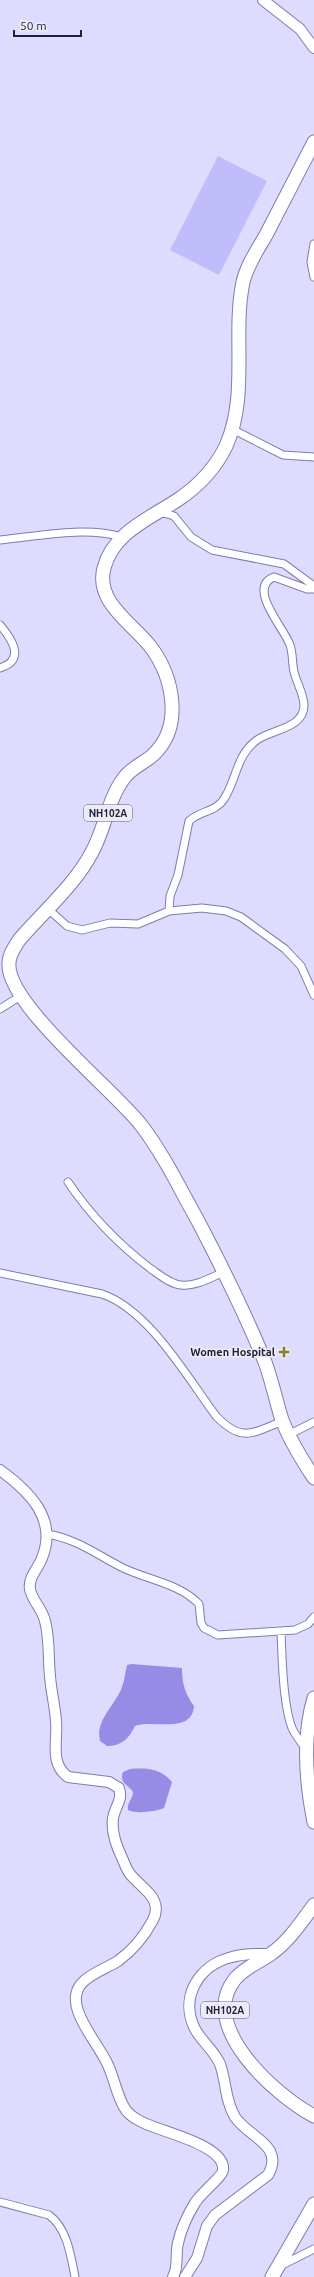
<svg xmlns="http://www.w3.org/2000/svg" width="314" height="2277" viewBox="0 0 314 2277" font-family="Ubuntu,sans-serif">
  <style>
    .green { fill: #c1bdfb }
    .forest { fill: #968ce6 }
    .lines { fill: none; stroke-linecap: round; stroke-linejoin: round }
    .street-casing { stroke: #7f7baf; stroke-width: 9 }
    .secondary-casing { stroke: #7f7baf; stroke-width: 12 }
    .highway-casing { stroke: #7f7baf; stroke-width: 15 }
    .street { stroke: #fff; stroke-width: 7 }
    .secondary { stroke: #fff; stroke-width: 10 }
    .highway { stroke: #fff; stroke-width: 13 }
    .poi-dot { fill: #84812a; stroke: #ecebf7; stroke-width: 1.5 }
    .labels { text-anchor: middle; stroke-width: 3.5; stroke-linejoin: round; paint-order: stroke }
    .shield { fill: #ecebf7; stroke: #5f5e70; stroke-width: 1 }
    .shield-label { font-size: 10px; font-weight: bold; fill: #232136 }
    .poi-label { font-size: 11px; font-weight: bold; fill: #232136; stroke: #ecebf7; text-anchor: end }
  </style>
  <rect width="100%" height="100%" fill="#dddbfe"/>
  <path class="green" d="M218,156L267,181L219,275L170,250Z"/>
  <path class="forest" d="M132,1664L182,1668C182,1683 185,1694 194,1706C192,1735 151,1719 135,1726C129,1739 121,1746 107,1746L100,1741C95,1720 115,1706 122,1687C125,1680 125,1672 127,1665Z
    M130,1769C147,1768 160,1768 172,1782L164,1808C154,1812 136,1814 128,1810C127,1802 133,1799 133,1792C128,1784 119,1784 123,1772Z"/>
  <g class="lines">
    <defs>
      <path id="street" d="M314,244L311,262L314,277
        M232,429L283,455L314,457
        M160,512L174,516L191,537L212,550L284,564L314,586
        M0,540C39,536 84,526 123,537
        M0,625C12,639 26,660 0,668
        M47,908L67,926L82,930L110,923L138,924L169,911L202,908L226,911L241,917L285,949L301,966L314,995
        M169,911L170,896L178,875L189,821C199,811 216,812 224,799C237,779 236,755 257,740C272,729 303,729 304,706C304,694 297,684 294,672C292,663 293,653 290,645C285,629 246,588 274,577L307,589H314
        M0,1009L22,995
        M68,1182C91,1216 118,1244 151,1269C160,1275 170,1284 181,1285C195,1287 212,1277 224,1272
        M0,1273L102,1294C149,1310 187,1377 216,1416C242,1443 252,1433 283,1421
        M288,1435L314,1422
        M46,1534C75,1538 96,1554 121,1567C147,1580 179,1583 199,1604L201,1623L204,1628L218,1635L295,1630L308,1624L314,1617
        M281,1632C282,1657 283,1705 292,1728C295,1735 301,1742 305,1748
        M0,2202L49,2215C67,2228 71,2256 75,2277
        M280,2266L314,2249"/>
      <path id="secondary" d="M263,0L300,29L314,48
        M0,1470C29,1491 58,1519 42,1558C38,1569 28,1577 30,1589C31,1599 43,1610 45,1621C50,1639 48,1658 50,1676C51,1691 55,1706 56,1721C58,1742 49,1763 68,1777L109,1782L119,1788C123,1801 115,1806 113,1818C111,1833 117,1847 123,1860C125,1865 127,1870 130,1874C141,1888 164,1898 153,1920C145,1935 132,1951 118,1961C99,1973 67,1979 78,2011C84,2029 98,2045 107,2063C114,2077 116,2093 124,2107C127,2113 134,2118 140,2121C156,2131 226,2144 223,2170C223,2176 200,2194 195,2203C187,2216 181,2229 178,2243C175,2255 179,2266 173,2277
        M185,2277L197,2258L207,2226L215,2215L268,2175C285,2145 249,2138 235,2117C225,2101 226,2080 220,2064C214,2050 202,2042 195,2029C179,1997 199,1965 232,1957C245,1953 258,1954 271,1954"/>
      <path id="highway" d="M314,142C298,173 282,204 266,235C258,249 247,265 243,282C232,335 249,395 226,446C216,467 198,486 179,499C151,518 113,532 104,568C95,602 132,623 150,646C173,676 184,726 153,755C144,763 131,768 124,778C108,799 105,829 92,852C75,885 43,912 19,940C15,947 9,954 9,963C5,1003 115,1091 141,1125C164,1155 180,1189 198,1221C222,1267 245,1313 265,1362C272,1381 276,1401 282,1420C290,1440 302,1460 314,1478
        M314,1698C302,1738 306,1782 314,1822
        M314,1905C302,1921 289,1941 272,1953C260,1962 245,1967 235,1979C197,2026 276,2096 314,2116
        M272,2277L314,2204"/>
    </defs>
    <use href="#street" class="street-casing"/>
    <use href="#secondary" class="secondary-casing"/>
    <use href="#highway" class="highway-casing"/>
    <use href="#street" class="street"/>
    <use href="#secondary" class="secondary"/>
    <use href="#highway" class="highway"/>
  </g>
  <path class="poi-dot" d="M282 1346h4v4h4v4h-4v4h-4v-4h-4v-4h4z"/>
  <g class="labels">
    <g class="shield">
      <rect x="84" y="805" width="48" height="16" rx="3"/>
      <rect x="201" y="2002" width="48" height="16" rx="3"/>
    </g>
    <g class="shield-label">
      <text x="108" y="817">NH102A</text>
      <text x="225" y="2014">NH102A</text>
    </g>
    <g class="poi-label">
      <text x="275" y="1356">Women Hospital</text>
    </g>
  </g>
  <path d="M14 30v6h67v-6" fill="none" stroke="#232136" stroke-width="2"/>
  <text x="20" y="30" font-size="12" fill="#232136" stroke="#ecebf7" stroke-width="3" paint-order="stroke">50 m</text>
</svg>
